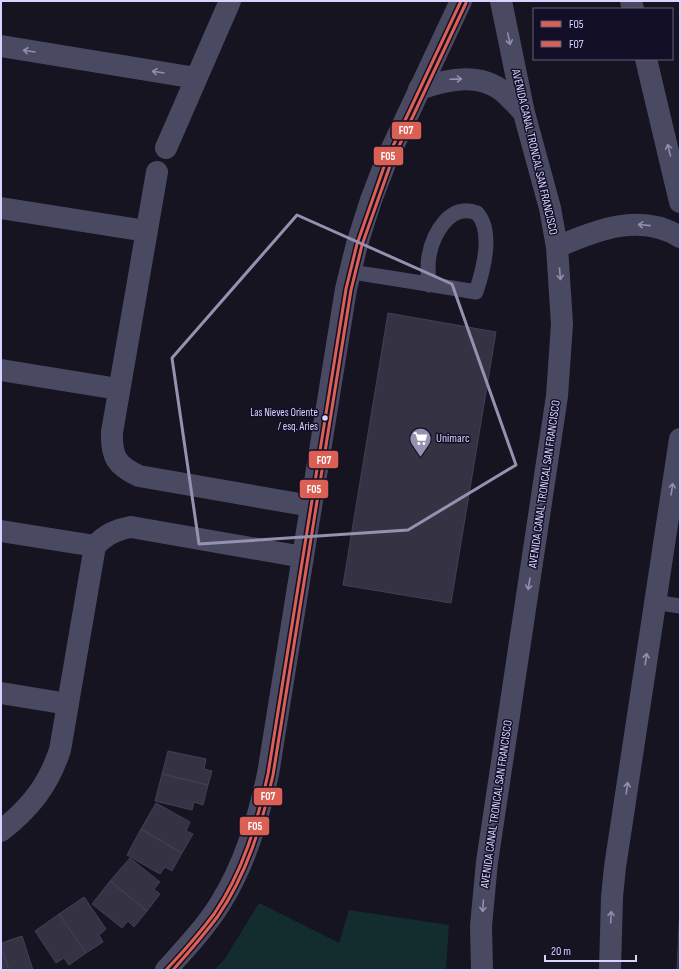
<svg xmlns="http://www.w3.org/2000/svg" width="681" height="971" viewBox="0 0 681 971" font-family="'Sofia Sans Condensed',sans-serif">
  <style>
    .green { fill: #132c2d }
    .building { fill: #343243; stroke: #433f54 }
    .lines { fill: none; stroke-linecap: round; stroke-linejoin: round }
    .service { stroke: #4a4962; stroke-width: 15 }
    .minor { stroke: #4a4962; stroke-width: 22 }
    .tertiary { stroke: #4a4962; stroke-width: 22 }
    .bus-1-casing { stroke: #130f26; stroke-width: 6 }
    .bus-2-casing { stroke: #130f26; stroke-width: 6 }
    .bus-1 { stroke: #db6054; stroke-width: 3 }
    .bus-2 { stroke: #db6054; stroke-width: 3 }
    .oneway { stroke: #928eb0 }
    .marked { fill: none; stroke: #9591b1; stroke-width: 3; stroke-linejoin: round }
    .bus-dot { fill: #d9d4ff; stroke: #130f26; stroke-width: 1.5 }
    .labels { text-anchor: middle; stroke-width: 3; stroke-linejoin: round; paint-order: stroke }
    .bus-label { font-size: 11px; fill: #d9d4ff; stroke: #130f26; text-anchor: end }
    .street-label { font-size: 12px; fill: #d9d4ff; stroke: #130f26 }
    .poi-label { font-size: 12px; fill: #d9d4ff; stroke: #130f26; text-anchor: start }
    .line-badge { stroke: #130f26; stroke-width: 1.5 }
    .badge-label { font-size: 11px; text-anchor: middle; font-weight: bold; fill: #fff }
  </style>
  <rect width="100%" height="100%" fill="#161421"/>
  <path class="green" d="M259,903L339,943L349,910L449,925L446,970H214L224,960Z"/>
  <path class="building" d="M388,313L496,332L451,603L343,585Z
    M168,751L206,759L204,769L212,771L208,785L162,774Z
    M162,774L208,785L203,805L194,802L192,810L155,801Z
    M156,803L190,822L186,831L193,834L182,853L141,829Z
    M141,829L182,853L172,871L165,867L160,874L127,855Z
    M130,858L160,882L154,889L160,894L147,911L110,881Z
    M110,881L147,911L134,927L128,921L122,928L92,904Z
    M84,897L106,929L99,935L103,942L86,953L59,914Z
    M680,905V970H677Z
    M59,914L86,953L69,965L64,958L56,963L35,931Z
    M22,936L33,970H9L1,943Z
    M1,948L9,970H1Z"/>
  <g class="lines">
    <path class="service" d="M351,272C392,278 434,285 476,292C483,271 494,232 477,213C450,202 433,234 429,256C427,266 428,275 429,285
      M654,602L680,606"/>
    <path class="minor" d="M1,46L196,78
      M166,148L230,1
      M157,172L112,432C111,457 117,466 139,476L311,506
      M1,208L146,231
      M1,370L118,389
      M1,531L95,546
      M1,693L68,704
      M1,831C30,808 48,786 60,750L95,546C106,534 116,530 131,527L303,557"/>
    <path class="tertiary" d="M631,1L633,9
      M646,59L680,202
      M419,89C448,79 482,71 507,95C513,101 519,107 524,113
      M557,247C596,230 641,212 680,237
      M166,970C185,949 205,928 220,904C245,864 258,819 268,774L346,289L357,244L371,200L386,161L461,1
      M482,970L481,926L487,862L557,396L562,324L557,247L550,208L524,113L501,1
      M610,970L612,897L615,867L680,439"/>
    <defs>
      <path id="bus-1" d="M166,970C183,952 199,934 214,914C243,872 257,823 268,774L346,289L357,244L386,161L461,1"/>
      <path id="bus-2" d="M173,970C188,953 204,935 218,916C247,874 262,824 273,775L351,290L362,245L391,163L466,3"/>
    </defs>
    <use href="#bus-1" class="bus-1-casing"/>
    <use href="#bus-2" class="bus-2-casing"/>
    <use href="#bus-1" class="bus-1"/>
    <use href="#bus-2" class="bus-2"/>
  </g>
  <defs><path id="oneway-shaft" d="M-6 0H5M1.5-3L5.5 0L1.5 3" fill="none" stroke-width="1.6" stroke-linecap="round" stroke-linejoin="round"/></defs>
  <g class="oneway">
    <use href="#oneway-shaft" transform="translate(509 39) rotate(78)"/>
    <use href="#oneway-shaft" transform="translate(29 51) rotate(-171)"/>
    <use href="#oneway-shaft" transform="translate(158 72) rotate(-171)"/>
    <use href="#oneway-shaft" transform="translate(456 79) rotate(-2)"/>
    <use href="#oneway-shaft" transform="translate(669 150) rotate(-104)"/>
    <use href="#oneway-shaft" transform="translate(644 225) rotate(-174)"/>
    <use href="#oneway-shaft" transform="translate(560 274) rotate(85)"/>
    <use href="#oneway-shaft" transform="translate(672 489) rotate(-81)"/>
    <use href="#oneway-shaft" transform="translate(529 584) rotate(99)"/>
    <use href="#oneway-shaft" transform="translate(646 659) rotate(-82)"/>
    <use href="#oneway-shaft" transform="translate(627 788) rotate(-82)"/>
    <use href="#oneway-shaft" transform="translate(483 906) rotate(94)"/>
    <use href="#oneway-shaft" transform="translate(611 917) rotate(-87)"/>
  </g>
  <path class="marked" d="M297,215L452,284L516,465L408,530L199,544L172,358Z"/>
  <defs>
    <symbol id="supermarket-pin" viewBox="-11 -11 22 30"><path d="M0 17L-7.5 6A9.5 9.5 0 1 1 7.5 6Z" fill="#9591b1" stroke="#130f26"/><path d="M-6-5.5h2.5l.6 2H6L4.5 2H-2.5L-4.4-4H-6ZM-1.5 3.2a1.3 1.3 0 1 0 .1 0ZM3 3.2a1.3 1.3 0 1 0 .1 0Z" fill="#fff"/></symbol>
  </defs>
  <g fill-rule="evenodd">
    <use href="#supermarket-pin" x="408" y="426" width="25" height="34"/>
  </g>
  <circle class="bus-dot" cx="325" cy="418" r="3.5"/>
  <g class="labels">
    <g class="bus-label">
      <text x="318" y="416">Las Nieves Oriente<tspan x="318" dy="14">/ esq. Aries</tspan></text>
    </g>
    <g class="street-label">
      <text transform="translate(535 152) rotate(77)" y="4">AVENIDA CANAL TRONCAL SAN FRANCISCO</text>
      <text transform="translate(544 484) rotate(-82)" y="4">AVENIDA CANAL TRONCAL SAN FRANCISCO</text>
      <text transform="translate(496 804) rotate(-82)" y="4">AVENIDA CANAL TRONCAL SAN FRANCISCO</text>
    </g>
    <g class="poi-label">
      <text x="436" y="442">Unimarc</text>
    </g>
  </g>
  <g class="line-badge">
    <rect x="391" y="121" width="31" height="19" rx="4" fill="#db6054"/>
    <rect x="373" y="146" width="31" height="20" rx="4" fill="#db6054"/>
    <rect x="308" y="450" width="31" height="19" rx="4" fill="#db6054"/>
    <rect x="299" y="479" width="30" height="20" rx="4" fill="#db6054"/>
    <rect x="253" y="787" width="30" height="19" rx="4" fill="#db6054"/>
    <rect x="239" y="816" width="31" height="20" rx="4" fill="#db6054"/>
  </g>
  <g class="badge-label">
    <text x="406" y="134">F07</text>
    <text x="388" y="160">F05</text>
    <text x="324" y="464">F07</text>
    <text x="314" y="493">F05</text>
    <text x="268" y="800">F07</text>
    <text x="255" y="830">F05</text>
  </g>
  <rect width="681" height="971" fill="none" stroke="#d9d4ff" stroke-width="4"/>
  <rect x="533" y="8" width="140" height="52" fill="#130f26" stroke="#625e7d"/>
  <rect x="541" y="21" width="20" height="6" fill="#db6054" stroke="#625e7d"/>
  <text x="569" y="28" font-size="12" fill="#d9d4ff">F05</text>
  <rect x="541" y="41" width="20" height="6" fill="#db6054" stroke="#625e7d"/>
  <text x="569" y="48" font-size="12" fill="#d9d4ff">F07</text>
  <path d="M545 955v6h91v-6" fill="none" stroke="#d9d4ff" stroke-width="2"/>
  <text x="551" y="955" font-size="12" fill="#d9d4ff" stroke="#130f26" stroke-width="3" paint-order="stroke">20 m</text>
</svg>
